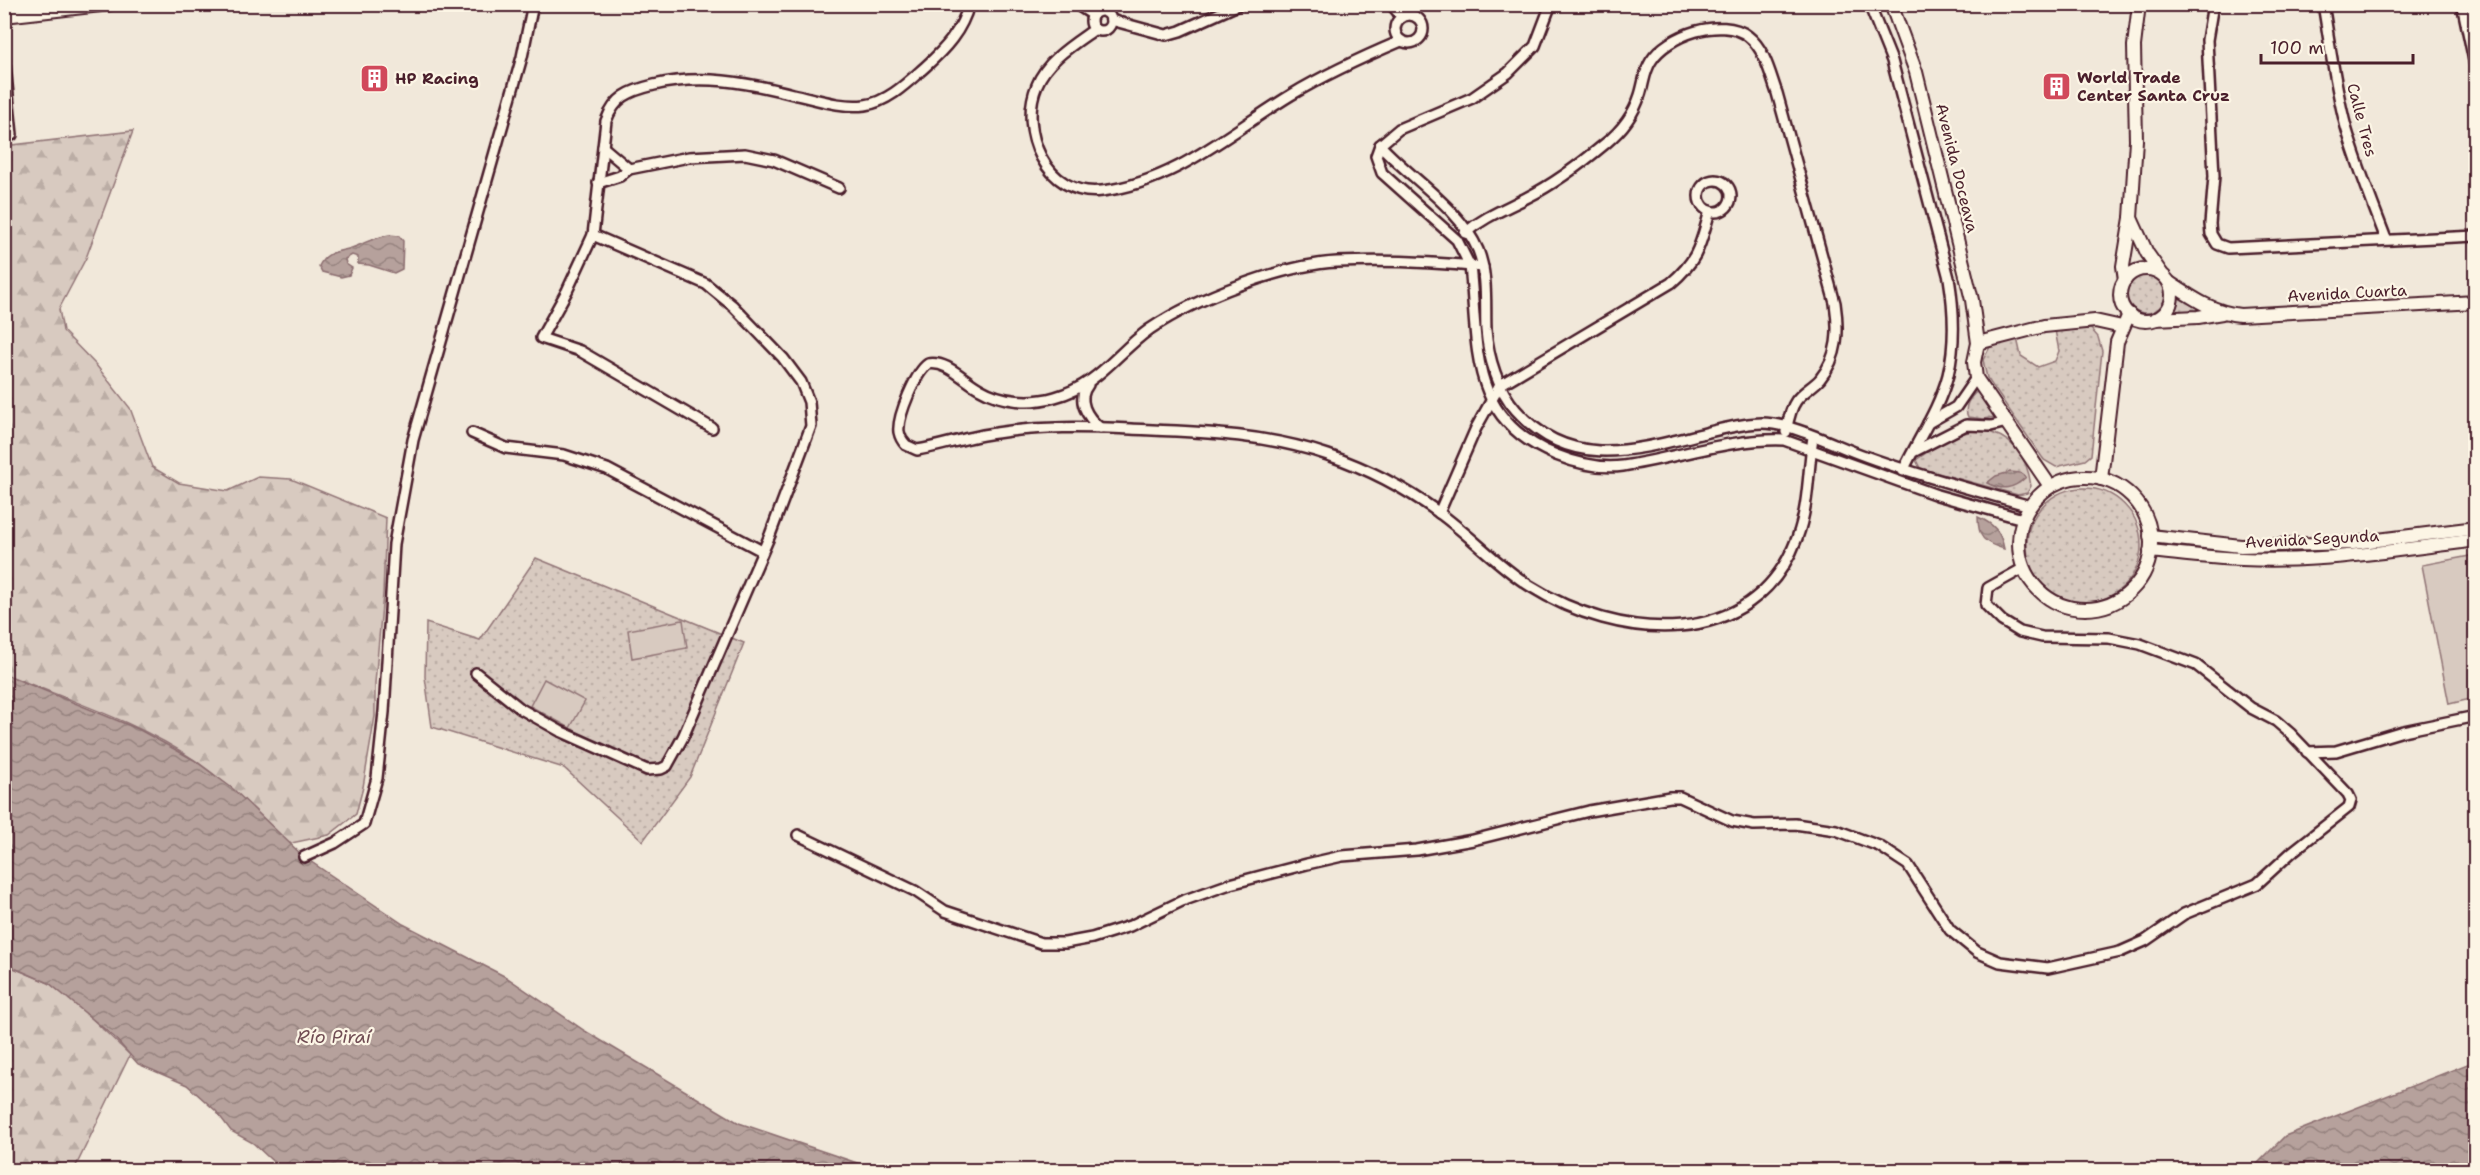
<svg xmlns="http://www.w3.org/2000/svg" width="2480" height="1175" viewBox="0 0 2480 1175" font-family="'Shantell Sans',sans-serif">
<defs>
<pattern id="grass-dots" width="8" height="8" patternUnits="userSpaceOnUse" patternTransform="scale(1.5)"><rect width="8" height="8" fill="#d8cac0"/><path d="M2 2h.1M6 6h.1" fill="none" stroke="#bbada5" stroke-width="1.8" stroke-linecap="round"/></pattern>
<pattern id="forest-firs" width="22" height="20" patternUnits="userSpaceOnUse" patternTransform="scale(1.5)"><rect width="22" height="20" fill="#d8cac0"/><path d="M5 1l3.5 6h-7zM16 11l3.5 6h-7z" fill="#bbada5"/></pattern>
<pattern id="water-waves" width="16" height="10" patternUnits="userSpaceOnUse" patternTransform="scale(1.5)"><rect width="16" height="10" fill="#b6a19c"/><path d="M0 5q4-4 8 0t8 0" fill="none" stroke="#96837f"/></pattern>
</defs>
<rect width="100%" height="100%" fill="#f1e8da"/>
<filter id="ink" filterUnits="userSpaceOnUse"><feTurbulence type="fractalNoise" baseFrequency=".0167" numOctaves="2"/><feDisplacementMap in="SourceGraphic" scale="12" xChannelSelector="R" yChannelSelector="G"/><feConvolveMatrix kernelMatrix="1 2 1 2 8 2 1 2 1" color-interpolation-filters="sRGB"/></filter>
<g filter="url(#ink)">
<g fill="url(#grass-dots)" stroke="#917476" stroke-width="1.5">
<circle cx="2146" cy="294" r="19"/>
<path d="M2177 297 2197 308 2196 312 2172 313Z"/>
<path d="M2091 329 2098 337 2102 351 2091 455 2085 460 2056 467 2044 460 1987 378 1983 360 1990 347 2017 338 2021 356 2038 367 2055 361 2059 351 2055 330Z"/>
<path d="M1977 391 1995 417 1983 419 1968 417C1963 406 1970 398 1977 391Z"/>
<path d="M1980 430C2011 435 2027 454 2031 486L2027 493 2018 495 1920 468 1916 460C1935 446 1955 432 1980 430Z"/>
<circle cx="2084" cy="545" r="57"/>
<path d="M536 558 744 643 690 777 643 841 564 768 432 727 425 677 426 623 480 640Z"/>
</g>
<g fill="url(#forest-firs)" stroke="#917476" stroke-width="1.5">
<path d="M133 131 86 258 59 309 63 331 96 365 130 408 152 467 179 483 228 491 258 477 291 479 386 518 383 594 375 683V716L363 787 356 814 329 835 287 844C259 813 230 785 196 761 139 722 68 700 5 674L4 146Z"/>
<path d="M4 964 49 983 83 1010 130 1055 74 1170H5Z"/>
</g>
<g fill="#d8cac0" stroke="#917476" stroke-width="1.5">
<path d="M2475 555V698L2449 704 2422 565Z"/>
<path d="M683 620 687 648 632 658 628 630Z"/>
<path d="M544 679 585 701 570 728 530 706Z"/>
</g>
<g fill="url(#water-waves)" stroke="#8b6d6f" stroke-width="1.5">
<path d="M389 235 399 236 403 241 402 269 394 273 369 265 358 264V257L352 255 345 259 346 264 352 268 349 275 341 277 322 272 319 266C328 248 342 253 357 246 368 241 377 237 389 235Z"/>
<path d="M2010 472 2020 473 2026 477C2014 489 2002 491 1987 483L1996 476Z"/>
<path d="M1978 517C1994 524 2001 532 2004 549 1984 543 1978 538 1978 517Z"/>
<path d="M4 674 138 729 194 760 232 788 304 857 403 924 506 977 585 1031 739 1123 878 1170H282L253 1143 231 1131 216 1111 187 1085 138 1064 114 1037 49 983 5 964Z"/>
<path d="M2475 1061V1170H2251L2285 1136Z"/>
</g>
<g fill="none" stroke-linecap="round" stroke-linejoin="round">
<defs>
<g id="street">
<path d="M1076 4 1093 15"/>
<path d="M1391 4 1401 16"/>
<path d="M1551 4 1535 46 1508 73 1472 98 1399 129 1380 145 1376 156 1382 173 1457 240 1470 266C1479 345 1466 418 1556 455 1576 463 1600 469 1623 466 1677 458 1729 438 1784 440L1937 495 2023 519"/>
<path d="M1869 4 1892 61 1949 278C1954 309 1956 343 1948 375 1939 409 1918 439 1903 471"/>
<path d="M2213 4 2207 40 2214 176 2210 224 2211 234 2217 244 2228 248 2476 236"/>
<path d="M2323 4C2330 45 2335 86 2346 127 2357 165 2372 202 2386 239"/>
<path d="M2462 4 2476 70"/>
<circle cx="1101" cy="21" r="10"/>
<circle cx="1409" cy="29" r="14"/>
<path d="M1111 20 1166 35 1180 31 1240 4"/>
<path d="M1095 29C1074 44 1047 60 1037 85 1018 130 1046 198 1102 191 1176 182 1230 132 1291 95 1326 74 1363 57 1401 41"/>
<path d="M4 55 12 135"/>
<path d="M1380 145C1410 178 1460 208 1478 250 1488 275 1485 304 1486 330 1488 357 1498 390 1516 410 1571 473 1640 449 1709 432 1726 428 1745 423 1762 423 1793 423 1836 446 1865 456 1919 476 1975 490 2030 506"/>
<path d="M603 147 629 169"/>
<circle cx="1715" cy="196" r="16"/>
<path d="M598 183 620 176 629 169 689 157 745 154 774 160 839 188"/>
<path d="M1465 233C1484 217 1505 209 1528 197 1556 183 1582 163 1606 143 1622 130 1634 114 1640 95 1644 83 1644 72 1651 61 1667 35 1722 16 1748 36 1765 49 1770 74 1777 93L1835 303C1839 330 1839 356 1820 379 1813 387 1802 392 1796 401 1790 409 1788 422 1786 432"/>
<path d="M1483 267C1435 262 1385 260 1337 262 1282 265 1196 298 1150 329 1115 354 1099 385 1055 397 1031 404 1002 402 980 389 964 381 947 360 928 364 916 372 897 417 899 432 900 437 903 442 906 445L917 450C943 446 969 436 996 433 1041 426 1085 427 1131 429 1198 432 1263 433 1328 455 1366 468 1405 488 1438 512 1470 535 1497 565 1530 586 1617 641 1754 654 1797 538 1809 506 1808 470 1813 437"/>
<path d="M1088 385C1076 400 1087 417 1100 428"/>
<path d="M1928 423 1956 407 1976 378"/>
<path d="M712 428 580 351 541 338 567 291 593 235 606 121C615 97 629 91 654 85 701 74 746 82 793 94 816 99 841 108 865 105 888 102 908 82 925 67 945 49 962 31 969 4"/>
<path d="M472 433 506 448 564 455 607 469 762 551"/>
<path d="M1915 451 1966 425 1991 426 2007 422"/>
<path d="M1439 513 1476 428 1500 385 1671 283C1699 259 1700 245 1710 211"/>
<path d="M476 673 521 709 560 731 647 770 661 769 667 766 683 737 770 535 811 426 809 402 801 382 783 358 733 306 706 284 593 235"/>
<path d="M2307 752 2336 751 2403 731 2476 716"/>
<path d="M798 835 915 891 945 911 1041 943H1065L1092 938 1130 926 1182 901 1230 884 1307 864 1342 856 1417 850 1473 840 1589 811 1670 797H1680L1732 821 1754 825 1795 824 1836 830 1879 846 1908 865 1950 930 1977 952 2000 962 2048 968 2120 952 2145 941 2184 914 2257 884 2292 852 2349 807 2351 800 2348 794 2291 734 2276 721 2251 708 2196 665 2140 644 2109 638 2042 637 2020 632 2002 621 1986 605 1988 588 2024 568"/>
<path d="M304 857 335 843 364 824 377 778 384 712 394 544 413 440 522 57 533 4"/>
</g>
<g id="secondary">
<path d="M1891 4 1916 72 1972 300 1978 343 1974 362 1976 378 2050 486"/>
<path d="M4 16 110 4"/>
<path d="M2131 218 2147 253 2161 273"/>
<circle cx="2146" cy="295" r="26"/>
<path d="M2125 280 2123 266 2131 218 2136 140 2134 46 2139 4"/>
<path d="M2170 283C2193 298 2212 312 2240 315L2476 302"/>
<path d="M2155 319 2198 317 2222 313"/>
<path d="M1978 343 2044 326 2095 321 2122 327"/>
<circle cx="2085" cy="543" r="66"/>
<path d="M2101 479 2117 342 2129 314"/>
<path d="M2150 536 2241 546 2353 543 2476 528"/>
<path d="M2150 551C2181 554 2211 558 2242 559 2320 563 2398 550 2476 540"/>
</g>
</defs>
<use href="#street" stroke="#4a1f2b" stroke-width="14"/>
<use href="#secondary" stroke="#4a1f2b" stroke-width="16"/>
<use href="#street" stroke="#fcf5e5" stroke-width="9"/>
<use href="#secondary" stroke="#fcf5e5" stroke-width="12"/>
</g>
</g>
<defs>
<symbol id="building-square" viewBox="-11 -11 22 22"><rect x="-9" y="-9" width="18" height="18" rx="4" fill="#d1495b" stroke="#fcf5e5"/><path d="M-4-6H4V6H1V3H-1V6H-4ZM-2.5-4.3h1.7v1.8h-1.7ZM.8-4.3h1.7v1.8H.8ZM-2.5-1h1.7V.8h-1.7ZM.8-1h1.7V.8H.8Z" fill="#fff"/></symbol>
</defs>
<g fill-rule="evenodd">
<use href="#building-square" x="358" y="62" width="33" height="33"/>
<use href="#building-square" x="2040" y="70" width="33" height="33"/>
</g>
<g text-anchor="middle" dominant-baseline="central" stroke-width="4.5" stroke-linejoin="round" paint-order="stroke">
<g font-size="16" font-weight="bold" fill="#4a1f2b" stroke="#fcf5e5" text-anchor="start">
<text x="2077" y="77">World Trade<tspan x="2077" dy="18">Center Santa Cruz</tspan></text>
<text x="395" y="78">HP Racing</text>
</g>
<g font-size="16" fill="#4a1f2b" stroke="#fcf5e5">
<text transform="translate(2362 120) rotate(75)">Calle Tres</text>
<text transform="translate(1957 168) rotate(76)">Avenida Doceava</text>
<text transform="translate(2347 293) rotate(-3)">Avenida Cuarta</text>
<text transform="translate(2312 539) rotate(-3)">Avenida Segunda</text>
</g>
<g font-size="18" font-style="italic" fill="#704c53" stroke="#fcf5e5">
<text x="334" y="1037">Río Piraí</text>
</g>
</g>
<rect width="2480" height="1175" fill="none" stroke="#fcf5e5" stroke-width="24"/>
<rect x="12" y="12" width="2456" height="1151" fill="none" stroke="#4a1f2b" stroke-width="2" filter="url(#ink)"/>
<path d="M2261 54v9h152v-9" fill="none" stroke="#4a1f2b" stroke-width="3"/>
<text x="2270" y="54" font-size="18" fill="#4a1f2b" stroke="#fcf5e5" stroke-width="4.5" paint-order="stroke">100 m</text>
</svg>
